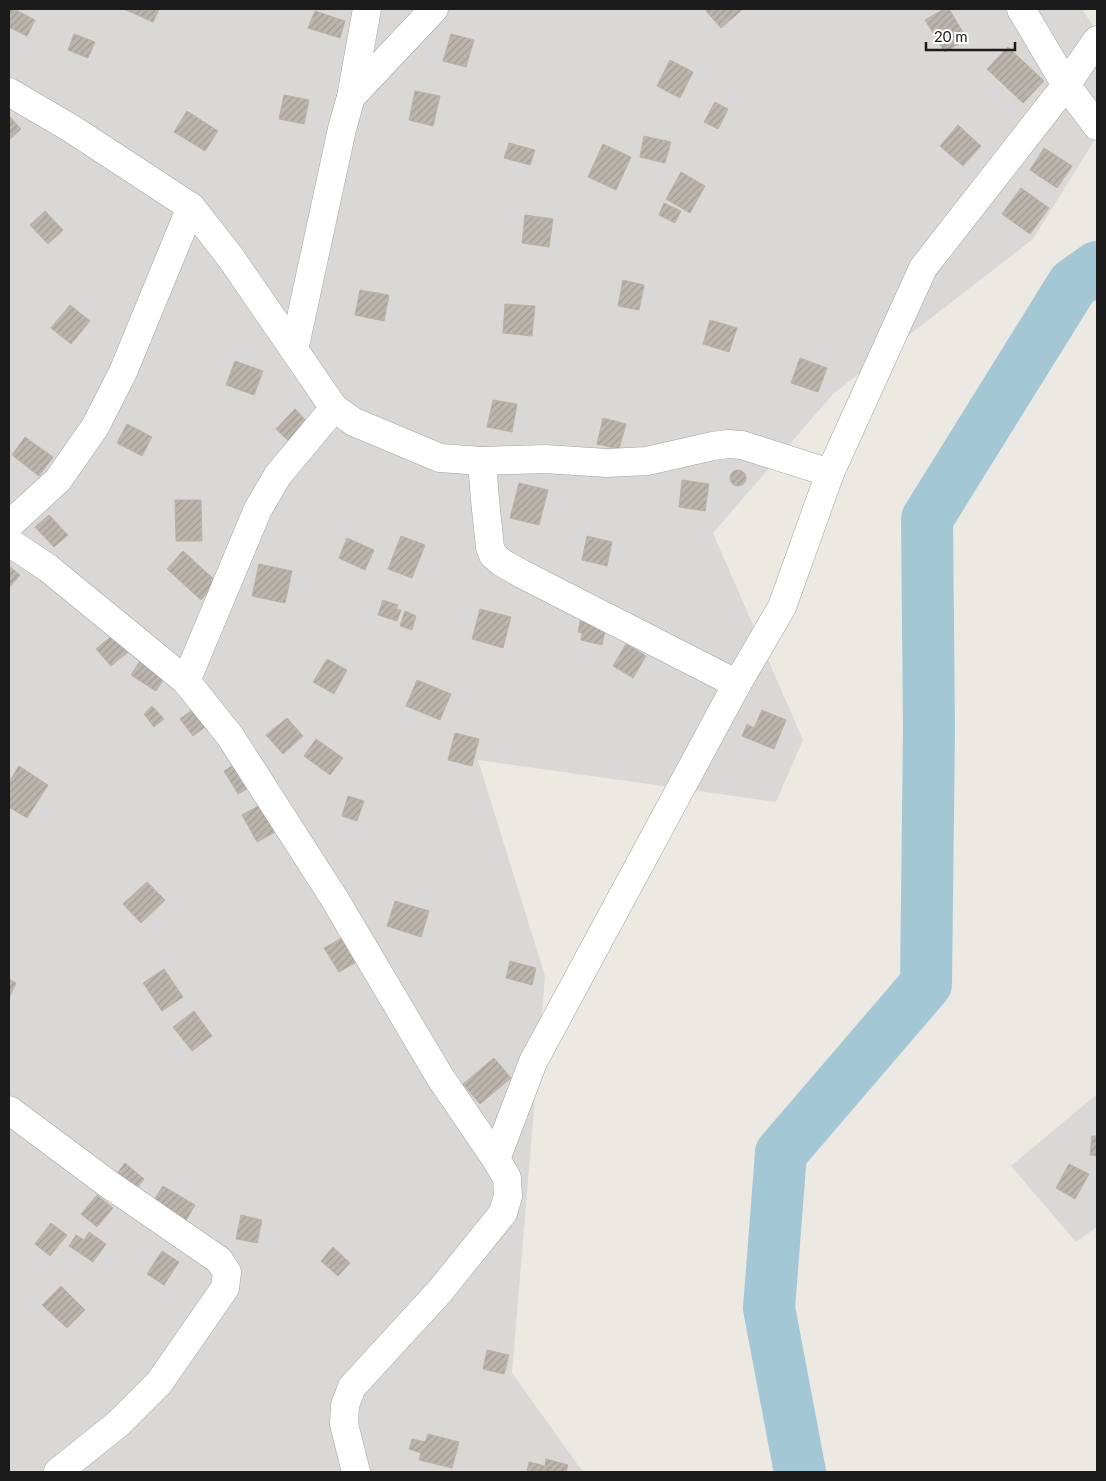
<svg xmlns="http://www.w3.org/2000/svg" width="1106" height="1481" viewBox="0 0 1106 1481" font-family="Lato,sans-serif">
<defs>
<pattern id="building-hatch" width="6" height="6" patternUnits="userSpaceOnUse" patternTransform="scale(1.25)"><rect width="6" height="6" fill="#bbb5ae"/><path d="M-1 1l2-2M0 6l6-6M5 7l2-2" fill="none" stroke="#a09b95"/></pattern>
</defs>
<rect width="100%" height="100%" fill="#ebe9e1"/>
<g fill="#d9d8d7">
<path d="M9 9H1082L1097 32V136L1033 239 833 394 713 533 803 740 776 802 478 760 545 976 512 1373 583 1472H9Z"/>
<path d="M1097 1094V1227L1076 1242 1011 1166Z"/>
</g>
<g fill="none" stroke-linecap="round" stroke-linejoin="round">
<path stroke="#a4c7d6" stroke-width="52" d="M800 1472 769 1308 781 1153 926 984 929 729 927 519 1073 284 1097 267"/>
</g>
<g fill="url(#building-hatch)" stroke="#bcb0a4">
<path d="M9 9H14L35 20 27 36 9 27Z"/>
<path d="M124 9H159L153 22Z"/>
<path d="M708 9H743L721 28 706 11Z"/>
<path d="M944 9H949L967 39 945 52 925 20Z"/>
<path d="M315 11 345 21 340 38 308 28Z"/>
<path d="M74 34 95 42 88 58 68 50Z"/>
<path d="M451 34 474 40 466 67 443 61Z"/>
<path d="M1008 47 1044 81 1023 103 987 69Z"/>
<path d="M670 60 693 72 680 98 657 86Z"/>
<path d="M415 91 440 96 433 126 409 120Z"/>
<path d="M284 95 309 100 304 124 279 119Z"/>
<path d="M715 102 728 109 718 129 704 122Z"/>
<path d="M187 111 218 131 205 151 174 132Z"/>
<path d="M9 116 21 129 9 140Z"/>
<path d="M958 125 981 146 963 166 940 146Z"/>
<path d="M644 136 671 142 665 163 640 157Z"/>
<path d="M509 143 535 150 530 165 504 158Z"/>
<path d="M603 144 631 157 616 190 588 177Z"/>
<path d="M1044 148 1072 166 1057 188 1030 170Z"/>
<path d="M681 172 705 186 690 213 666 199Z"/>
<path d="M1021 188 1049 208 1030 234 1002 214Z"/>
<path d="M664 203 681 211 675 223 659 215Z"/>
<path d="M45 211 63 230 48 244 30 225Z"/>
<path d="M525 215 553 219 549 247 522 243Z"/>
<path d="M623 280 644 285 639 310 618 306Z"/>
<path d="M360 290 389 295 384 321 355 315Z"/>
<path d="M505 304 535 306 532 336 503 333Z"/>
<path d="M70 305 90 321 71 344 51 328Z"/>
<path d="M710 320 737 328 729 352 703 344Z"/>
<path d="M800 358 827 368 818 392 791 383Z"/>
<path d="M235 361 263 371 254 395 226 385Z"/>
<path d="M493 400 517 404 512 432 487 427Z"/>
<path d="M295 409 310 425 292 444 276 429Z"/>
<path d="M603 418 626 424 619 449 597 444Z"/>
<path d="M127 424 152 437 142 456 117 443Z"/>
<path d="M25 437 53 457 39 476 12 455Z"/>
<circle cx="738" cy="478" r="8"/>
<path d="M682 480 709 484 705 511 679 507Z"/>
<path d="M519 483 548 490 539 525 510 518Z"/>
<path d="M175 500H201L202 541H176Z"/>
<path d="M49 515 68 535 54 547 35 527Z"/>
<path d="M401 536 425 545 412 578 388 569Z"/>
<path d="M587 536 612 542 607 566 582 560Z"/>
<path d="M347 538 374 550 365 570 339 558Z"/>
<path d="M183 551 217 582 201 600 167 569Z"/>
<path d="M259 564 292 571 285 603 252 596Z"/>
<path d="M9 566 20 575 9 588Z"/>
<path d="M383 600 398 605 396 609 401 610 397 621 378 615Z"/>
<path d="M480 609 511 617 503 648 472 639Z"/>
<path d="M405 611 416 616 412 630 400 626Z"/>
<path d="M581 616 607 622 602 645 581 640 582 633 578 632Z"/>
<path d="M113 635 128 652 111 666 96 649Z"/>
<path d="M626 644 646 656 633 678 613 666Z"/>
<path d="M142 658 167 674 156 691 131 675Z"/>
<path d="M327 659 347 670 334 694 313 682Z"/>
<path d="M417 680 451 694 440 720 406 706Z"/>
<path d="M152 706 164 719 154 727 144 714Z"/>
<path d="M196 707 209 724 193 736 180 719Z"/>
<path d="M762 710 786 720 774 749 742 736 747 724 754 728Z"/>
<path d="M287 718 303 736 283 754 266 735Z"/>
<path d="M455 733 479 739 472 766 448 760Z"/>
<path d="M316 739 343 758 330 775 304 756Z"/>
<path d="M240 761 255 784 238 794 224 771Z"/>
<path d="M19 766 48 785 27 818 9 807V782Z"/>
<path d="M348 796 364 801 357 821 342 816Z"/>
<path d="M262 804 277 831 257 842 242 815Z"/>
<path d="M147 882 165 900 141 923 123 904Z"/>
<path d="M395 901 429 911 421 937 387 926Z"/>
<path d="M351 933 365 957 339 972 324 948Z"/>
<path d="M510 961 536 968 532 985 506 978Z"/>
<path d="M164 969 183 997 162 1011 143 983Z"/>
<path d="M9 979 16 983 9 998Z"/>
<path d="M194 1011 212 1036 192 1051 173 1027Z"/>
<path d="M494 1058 511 1078 480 1104 463 1084Z"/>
<path d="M1092 1136H1097V1156L1090 1155Z"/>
<path d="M125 1163 144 1179 131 1196 112 1180Z"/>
<path d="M1069 1164 1089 1174 1075 1199 1056 1188Z"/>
<path d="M163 1186 195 1205 182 1227 149 1207Z"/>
<path d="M97 1195 113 1208 97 1227 81 1214Z"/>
<path d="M241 1215 262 1220 257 1243 236 1239Z"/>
<path d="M51 1223 67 1235 50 1256 35 1244Z"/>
<path d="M89 1232 106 1244 93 1262 69 1246 76 1235 84 1240Z"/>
<path d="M333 1247 350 1263 338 1276 321 1261Z"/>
<path d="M162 1251 179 1262 164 1285 147 1274Z"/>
<path d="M61 1286 85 1310 67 1328 42 1305Z"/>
<path d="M487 1350 509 1355 504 1374 483 1369Z"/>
<path d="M428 1434 459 1442 452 1468 419 1460 421 1453 409 1449 412 1439 425 1442Z"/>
<path d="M546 1459 568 1465 566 1472H527L529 1462 545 1466Z"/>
</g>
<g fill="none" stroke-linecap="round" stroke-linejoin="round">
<defs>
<g id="minor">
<path d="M1021 9 1066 85 1097 126"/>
<path d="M9 92 72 129 191 207 231 258 334 408 354 422 440 458 482 461 545 459 607 463 647 461 713 446 728 444 742 445 830 473"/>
<path d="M351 97 367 9"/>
<path d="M294 350 342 129 351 97 434 9"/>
<path d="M482 461 485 500 490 547 493 555 501 562 522 574 737 684"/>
<path d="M9 525 58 480 95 427 123 372 191 207"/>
<path d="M9 542 48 568 186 681 230 736 334 898 440 1077 496 1159 507 1178 508 1196 503 1213 440 1291 352 1387 345 1405 344 1424 356 1472"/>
<path d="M186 681 258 509 278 475 334 408"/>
<path d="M9 1110 107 1183 219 1260 227 1272 225 1288 159 1383 119 1423 58 1472"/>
<path d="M496 1159 533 1062 737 684 782 607 830 473 923 268 1066 85 1097 40"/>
</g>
</defs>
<use href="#minor" stroke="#a2a2a2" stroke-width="29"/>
<use href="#minor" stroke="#fff" stroke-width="28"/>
</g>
<rect width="1106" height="1481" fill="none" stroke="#1b1b1b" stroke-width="20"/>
<path d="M926 42v8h89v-8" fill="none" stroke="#1b1b1b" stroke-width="2.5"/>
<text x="934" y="42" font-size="15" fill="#1b1b1b" stroke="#ffffff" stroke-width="4" paint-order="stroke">20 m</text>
</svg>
